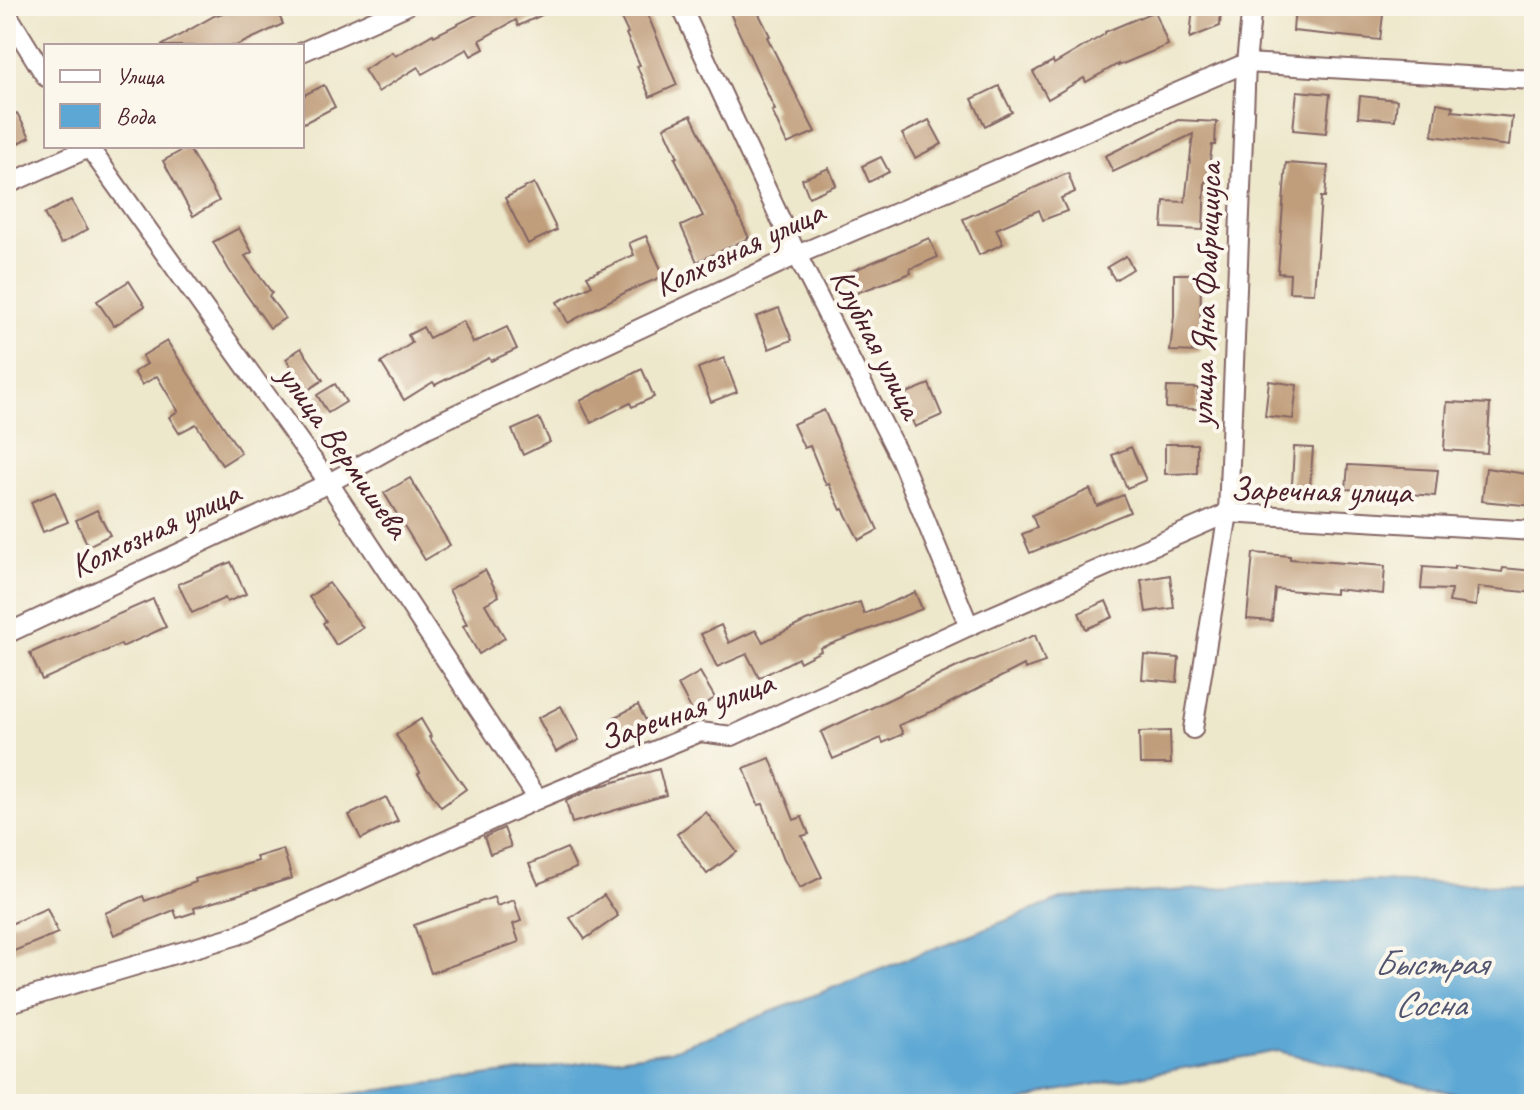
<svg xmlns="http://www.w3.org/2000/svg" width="1540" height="1110" viewBox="0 0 1540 1110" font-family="Caveat,sans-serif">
<rect width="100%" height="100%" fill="#fbf7ec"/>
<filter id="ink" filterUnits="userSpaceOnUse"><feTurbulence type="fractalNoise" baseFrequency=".0125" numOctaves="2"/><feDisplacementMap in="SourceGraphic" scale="16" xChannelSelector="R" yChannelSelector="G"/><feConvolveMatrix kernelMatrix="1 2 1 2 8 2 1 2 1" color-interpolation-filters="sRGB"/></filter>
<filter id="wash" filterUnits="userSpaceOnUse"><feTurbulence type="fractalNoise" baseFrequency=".006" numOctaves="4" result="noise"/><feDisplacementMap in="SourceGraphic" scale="32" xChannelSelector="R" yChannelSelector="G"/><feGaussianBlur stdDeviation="1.8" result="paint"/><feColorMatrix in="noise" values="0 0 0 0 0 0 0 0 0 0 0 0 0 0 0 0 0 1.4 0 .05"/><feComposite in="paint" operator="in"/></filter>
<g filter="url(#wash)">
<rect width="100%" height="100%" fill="#ede7cb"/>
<path fill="#5ca7d4" stroke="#536380" stroke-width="2" d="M1340 880 1534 886V1104H1501L1477 1099 1278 1051 1051 1092 1014 1104H277L670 1051 1064 898Z"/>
<g id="blocks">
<g fill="#c09e7b">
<path d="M242 6H275L283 24 236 46H161L214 16Z"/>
<path d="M494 6H561L518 26 516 20 480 40 484 49 471 56 467 49 422 74 418 67 378 92 364 70 392 52 395 56 433 34 434 36Z"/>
<path d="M615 6H644L677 85 650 97 637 66 640 65 626 34 628 33Z"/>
<path d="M744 6H755L770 36 767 37 815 132 787 144 772 111 775 110 730 13Z"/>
<path d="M1193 6H1221L1220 26 1190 38Z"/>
<path d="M1295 6H1312L1311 9 1355 13 1356 6H1384L1380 40 1293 31Z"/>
<path d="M1155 11 1168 45 1118 66V64L1086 82 1084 78 1048 99 1033 72 1053 61 1054 64 1105 34V32Z"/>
<path d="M324 85 335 107 302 124V96Z"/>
<path d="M999 86 1012 112 985 126 972 99Z"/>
<path d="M1297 91 1330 94 1326 133 1293 130Z"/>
<path d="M1360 96 1397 100 1395 120 1358 117Z"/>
<path d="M1437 103 1453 106 1452 111 1512 117 1509 146 1432 136Z"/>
<path d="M17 113 30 137 6 150V119Z"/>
<path d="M691 115 749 238 697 262 681 226 703 216 675 158 678 157 664 127Z"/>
<path d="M929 120 942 144 915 158 902 134Z"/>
<path d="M1178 120 1219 122 1216 123 1215 145H1212L1207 182H1205L1203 230 1162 228 1164 201 1185 202 1193 134 1113 172 1105 156Z"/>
<path d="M188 147 219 201 193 216 163 161Z"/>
<path d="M881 157 889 172 869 182 862 166Z"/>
<path d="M1286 163 1328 166 1325 197H1321L1314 293 1289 292 1290 274 1278 273Z"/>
<path d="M829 168 836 185 809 197 802 179Z"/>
<path d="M1068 173 1075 192 1061 198 1067 211 1043 220 1039 210 996 229 1003 244 979 255 963 219Z"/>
<path d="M534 183 557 230 528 244 505 198Z"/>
<path d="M71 200 88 229 61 244 44 214Z"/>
<path d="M239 228 252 252 245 256 272 293 269 296 285 318 270 328 229 270 213 242Z"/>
<path d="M646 236 664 276 628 291 568 323 557 302 592 285 587 276 634 255 629 243Z"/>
<path d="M929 238 938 257 910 269 911 273 854 294 845 274Z"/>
<path d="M1126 256 1133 269 1115 280 1107 267Z"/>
<path d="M1174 274H1201L1200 352 1170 351 1174 316Z"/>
<path d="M129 281 145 306 114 326 97 301Z"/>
<path d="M779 308 792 340 769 349 756 317Z"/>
<path d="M463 321 473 343 507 327 517 349 491 361 489 358 435 385 433 382 404 400 381 363 412 343 408 335 423 327 429 338Z"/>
<path d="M167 341 241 453 222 465 196 424 179 433 169 417 178 411 157 376 142 385 134 372 147 364 142 356Z"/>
<path d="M301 348 323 380 308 390 286 359Z"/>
<path d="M724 358 737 392 711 402 698 368Z"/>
<path d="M642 369 654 397 632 407 630 403 591 423 580 401Z"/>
<path d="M1269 381 1297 385 1293 419 1265 416Z"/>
<path d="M335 384 346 402 328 413 317 395Z"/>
<path d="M929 384 942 415 915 427 902 395Z"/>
<path d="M1167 387 1198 388V409L1166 408Z"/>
<path d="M1447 402 1490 404 1487 453 1444 450Z"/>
<path d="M824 410 878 530 859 540 843 509 841 510 829 484 826 485 810 446 804 448 793 424Z"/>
<path d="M539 418 550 442 523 455 512 430Z"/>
<path d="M1165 444H1197V473L1165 474Z"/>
<path d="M1131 447 1146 480 1127 488 1112 455Z"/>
<path d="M1294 447 1313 448 1310 487 1292 485Z"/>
<path d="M1348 465 1438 470 1435 496 1346 489Z"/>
<path d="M1486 468 1534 475V506L1482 501Z"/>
<path d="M410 478 450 545 425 560 384 493Z"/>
<path d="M1090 489 1097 506 1123 495 1130 512 1030 553 1022 534 1037 528 1032 515Z"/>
<path d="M55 492 68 522 43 532 31 502Z"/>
<path d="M97 510 110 535 88 546 76 520Z"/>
<path d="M1253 553 1290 556V559L1385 566 1383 594 1335 589V594L1275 589 1272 621 1247 619Z"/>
<path d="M231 562 246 594 227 602 225 598 192 613 178 584Z"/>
<path d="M1454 566 1502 572 1503 568 1534 571V593L1478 587 1476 606 1449 602 1451 590 1421 589 1423 567 1454 569Z"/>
<path d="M485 570 499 596 485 604 505 638 479 654 463 626 467 624 449 590Z"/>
<path d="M1170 575 1174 608 1146 612 1141 580Z"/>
<path d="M329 583 363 628 336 645 323 623 326 621 309 597Z"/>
<path d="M915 592 922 609 820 648 821 651 800 662 798 658 759 678 747 654 717 667 701 634 721 625 729 643 756 630 763 642 806 621 860 602 864 614Z"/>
<path d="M153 599 166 627 122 647 121 644 42 680 30 653Z"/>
<path d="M1106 601 1113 617 1086 629 1079 613Z"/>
<path d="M1035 635 1045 662 1025 669 1024 665 938 709 899 725 903 734 883 743 881 738 833 759 821 732 957 667Z"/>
<path d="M1144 655 1179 658 1177 682 1142 679Z"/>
<path d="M700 672 715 698 692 711 678 685Z"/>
<path d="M638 705 650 729 625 741 613 718Z"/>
<path d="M561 706 579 740 556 752 538 718Z"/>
<path d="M421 719 431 736 429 737 466 789 441 807 418 774 420 772 396 735Z"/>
<path d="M1170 731 1171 764H1140L1139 732Z"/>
<path d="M770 758 794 820 802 817 809 834 802 836 822 877 800 888 784 859 763 804 758 805 744 768Z"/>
<path d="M659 769 666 795 572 823 566 801 597 787Z"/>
<path d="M386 797 398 821 361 839 349 815Z"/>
<path d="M706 812 737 852 707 874 677 834Z"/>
<path d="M504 828 511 847 490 854 484 837Z"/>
<path d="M567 848 576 868 538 884 529 864Z"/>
<path d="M283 849 292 878 194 908 195 912 177 918 174 910 114 935 105 913 143 896 145 901 196 882 195 879 258 861 256 857Z"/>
<path d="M604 895 618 916 585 939 570 918Z"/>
<path d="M494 897 497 906 514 900 521 921 513 924 519 942 431 973 414 925Z"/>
<path d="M47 908 58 933 14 951 6 933V926Z"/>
</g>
</g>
</g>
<g filter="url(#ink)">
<use href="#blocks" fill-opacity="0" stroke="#836563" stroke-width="2"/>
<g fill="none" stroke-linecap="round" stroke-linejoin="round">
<defs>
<g id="minor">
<path d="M681 6 797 255 901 460 969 626"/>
<path d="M6 12 46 77"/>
<path d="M302 52 406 6"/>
<path d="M88 146 329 483 538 799"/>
<path d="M6 185 93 146"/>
<path d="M6 634 329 483 429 427 797 255 1246 63 1534 80"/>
<path d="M1193 729 1228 513 1246 63 1252 6"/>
<path d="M6 1004 238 935 538 799 700 732 732 736 969 626 1228 513 1534 531"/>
</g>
</defs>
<use href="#minor" stroke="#836563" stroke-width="22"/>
<use href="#minor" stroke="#fff" stroke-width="18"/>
</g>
</g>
<g text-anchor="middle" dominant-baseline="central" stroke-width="8" stroke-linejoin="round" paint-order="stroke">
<g font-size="34" fill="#4a1f2b" stroke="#fbf7ec">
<text transform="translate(739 248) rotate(-25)">Колхозная улица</text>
<text transform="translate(1205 295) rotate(-88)">улица Яна Фабрициуса</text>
<text transform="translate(877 343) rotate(63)">Клубная улица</text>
<text transform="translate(344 451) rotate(55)">улица Вермишева</text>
<text transform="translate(1321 490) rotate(1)">Заречная улица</text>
<text transform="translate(155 529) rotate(-25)">Колхозная улица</text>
<text transform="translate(686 710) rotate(-19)">Заречная улица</text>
</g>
<g font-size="36" font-style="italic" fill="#51556f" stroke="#fbf7ec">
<text x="1430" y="963">Быстрая<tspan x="1430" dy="41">Сосна</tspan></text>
</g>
</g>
<rect width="1540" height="1110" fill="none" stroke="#fbf7ec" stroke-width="32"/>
<rect x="44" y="44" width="260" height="104" fill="#fbf7ec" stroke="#b4a19f" stroke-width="2"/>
<rect x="60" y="70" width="40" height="12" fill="#ffffff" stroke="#b4a19f" stroke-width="2"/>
<text x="116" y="84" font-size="24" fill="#4a1f2b">Улица</text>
<rect x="60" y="104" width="40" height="24" fill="#5ca7d4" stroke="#b4a19f" stroke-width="2"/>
<text x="116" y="124" font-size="24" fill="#4a1f2b">Вода</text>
</svg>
